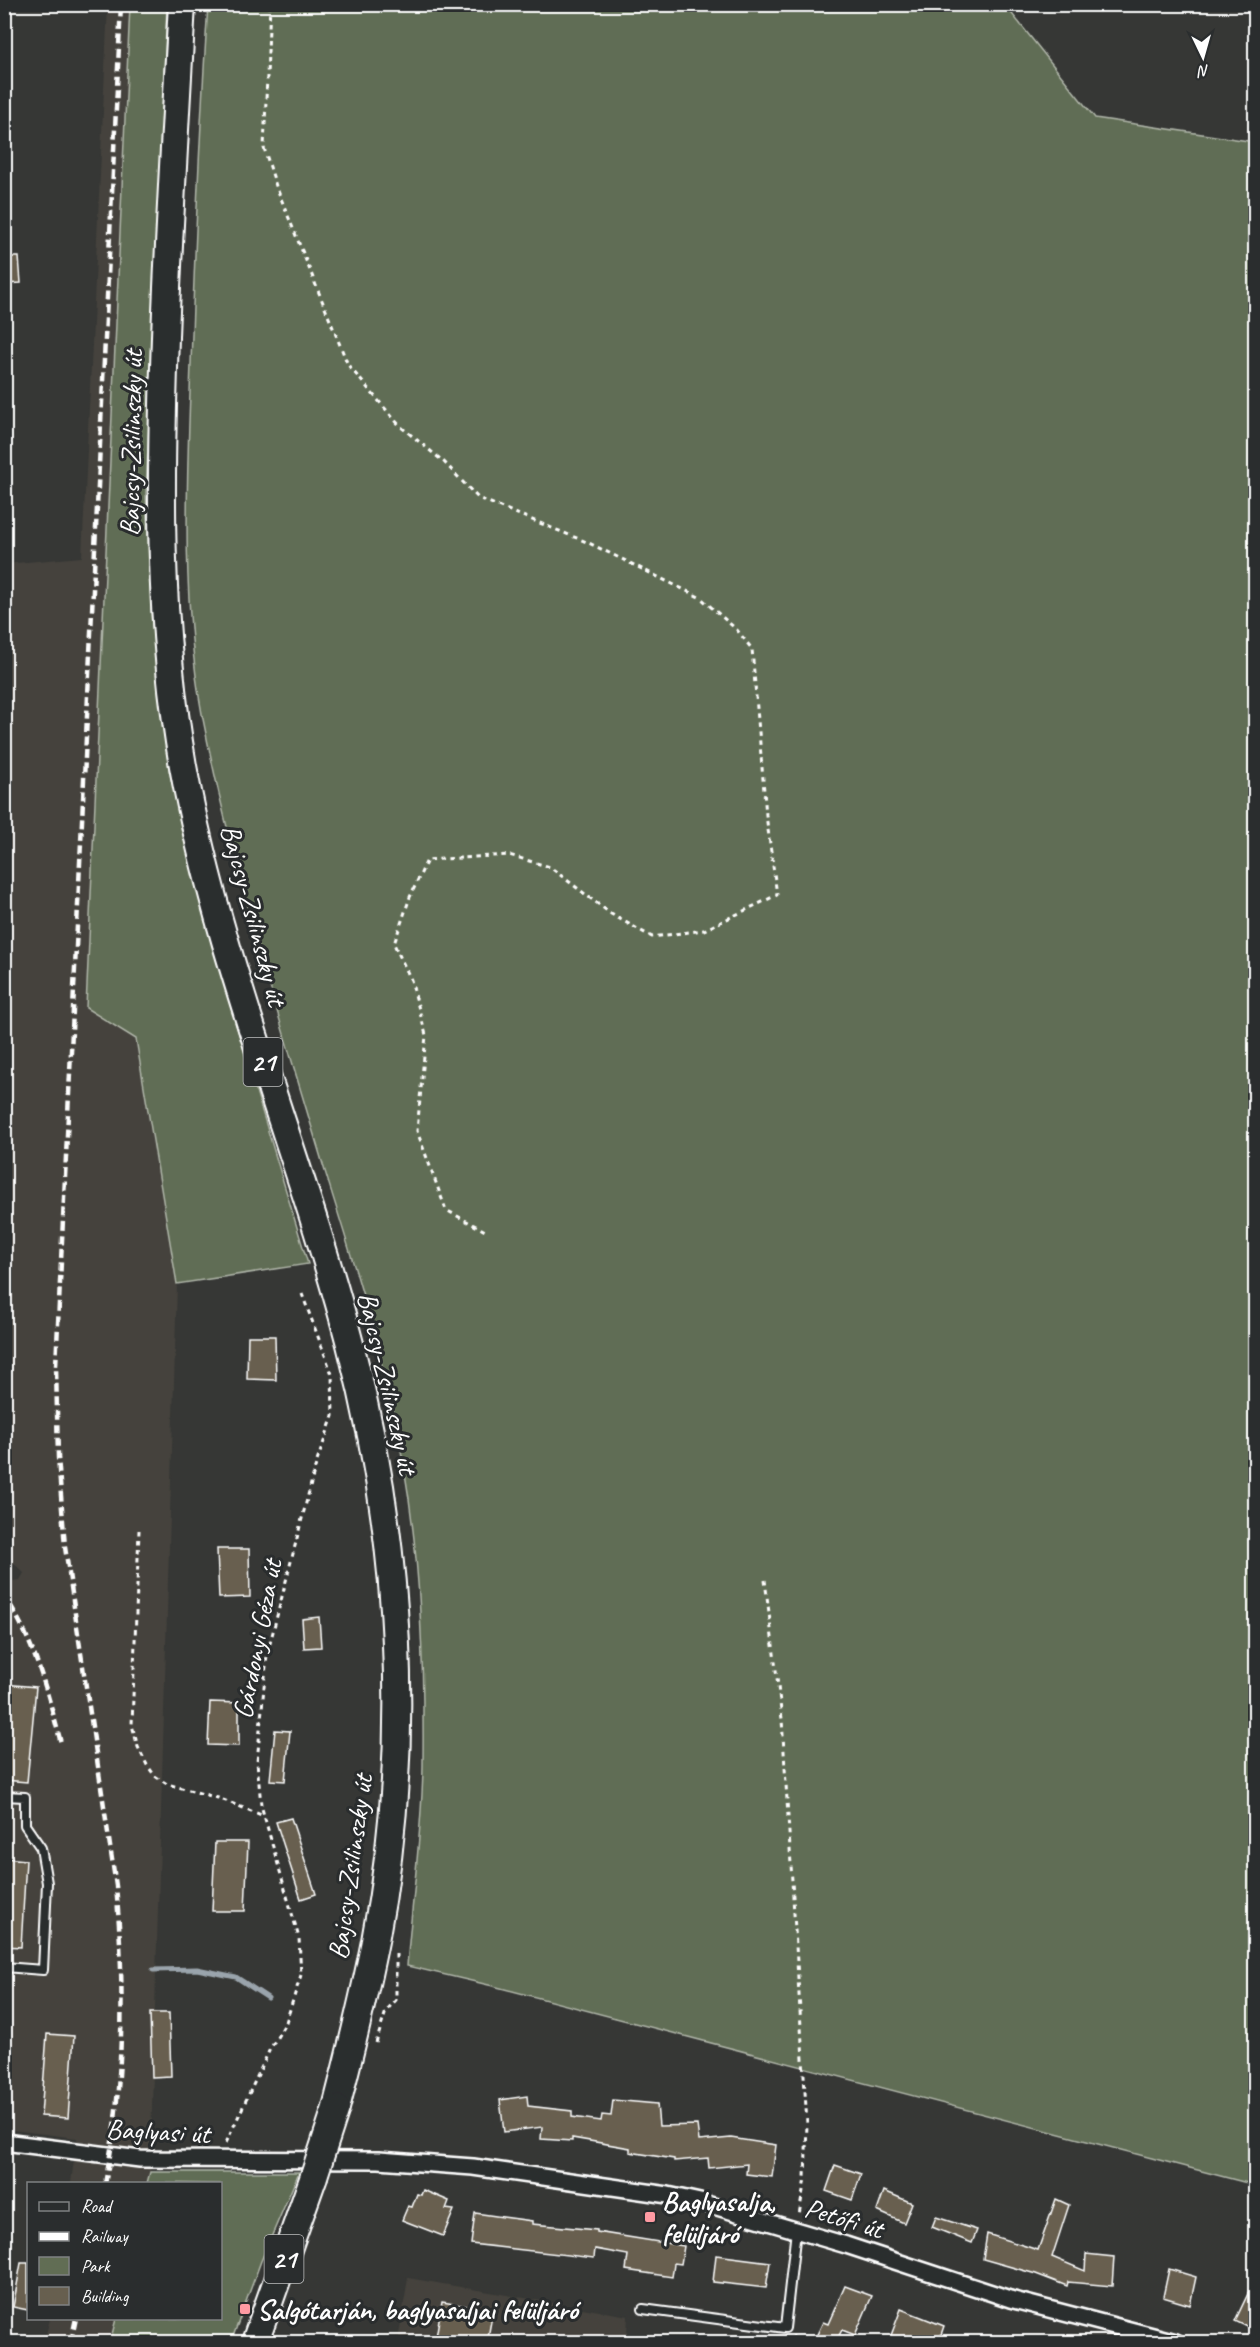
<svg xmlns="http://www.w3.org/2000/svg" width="1260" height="2347" viewBox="0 0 1260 2347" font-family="Caveat,sans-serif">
<rect width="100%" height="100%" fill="#363735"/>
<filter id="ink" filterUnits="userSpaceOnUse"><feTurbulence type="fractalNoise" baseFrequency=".0167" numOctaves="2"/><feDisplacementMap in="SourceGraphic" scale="12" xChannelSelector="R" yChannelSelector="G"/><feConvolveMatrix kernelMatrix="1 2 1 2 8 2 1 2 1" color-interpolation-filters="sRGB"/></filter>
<g filter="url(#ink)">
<g fill="#45433d">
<path d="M108 5H130L86 1008 136 1039 177 1284 150 2172 147 2183H71L77 2138 5 2129 4 1582 20 1580 24 1573 4 1554 5 564 82 557Z"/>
<path d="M408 2278 628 2316 627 2335 680 2342H398Z"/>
<path d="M50 2319H116L110 2342H44Z"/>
</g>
<g fill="#616d54" stroke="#b0b6aa" stroke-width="1.5">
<path d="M130 5H167L146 493 152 625 169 770 205 921 308 1264 177 1284 136 1039 86 1008Z"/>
<path d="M208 5H1005L1095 118 1255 142V2185L493 1986 407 1966C412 1900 422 1833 423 1767 424 1668 421 1565 404 1467 386 1365 355 1267 324 1168 279 1018 232 868 202 714 181 599 187 480 191 364 195 244 200 124 208 5Z"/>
<path d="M150 2172H299L261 2261 231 2342H110L116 2319 220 2318V2184L147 2183Z"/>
</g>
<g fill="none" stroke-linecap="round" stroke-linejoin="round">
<path stroke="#9aa4ac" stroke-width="5" d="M153 1970 197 1969 236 1977 268 1998"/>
</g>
<g fill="#675f4f" stroke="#fff" stroke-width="1.5">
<path d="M4 257H19L21 283 4 284Z"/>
<path d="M248 1336H275L276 1380 247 1379Z"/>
<path d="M217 1549H249L250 1597 219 1598Z"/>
<path d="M319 1617 321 1647 304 1648 302 1619Z"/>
<path d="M4 1684 36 1687 27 1782 4 1780Z"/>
<path d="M210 1702 239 1703V1746L208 1745Z"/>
<path d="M275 1730 290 1731 285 1781 270 1780Z"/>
<path d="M291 1818 316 1894 301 1899 276 1822Z"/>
<path d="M215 1842H248L245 1911H212Z"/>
<path d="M4 1858 26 1860 21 1947 4 1946Z"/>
<path d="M150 2013H169L171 2076 152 2077Z"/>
<path d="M47 2034 74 2036 68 2118 41 2116Z"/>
<path d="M527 2096 528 2106 572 2111V2117L601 2121 602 2115 611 2116 613 2100 657 2104 659 2126 697 2125 699 2141 731 2138 776 2145 772 2177 746 2174 747 2164 709 2168 708 2158 674 2161V2159L630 2152V2148L572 2138V2141L541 2139 542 2127 504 2132 500 2100Z"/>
<path d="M835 2165 861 2174 852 2200 826 2191Z"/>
<path d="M423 2190 449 2201 446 2209 454 2210 443 2236 402 2220 408 2206 412 2207 417 2194 421 2195Z"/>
<path d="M884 2191 912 2203 904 2223 877 2211Z"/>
<path d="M1056 2199 1069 2205 1052 2257 1085 2271 1086 2254 1114 2257 1112 2286 1068 2282 1067 2286 1036 2274 983 2259 987 2234 1038 2250Z"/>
<path d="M475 2213 532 2221V2224L597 2230V2232L684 2246 681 2264 674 2263 672 2277 626 2270 628 2255 595 2249 594 2258 471 2244Z"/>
<path d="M936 2217 977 2230 972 2243 932 2227Z"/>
<path d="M716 2255 770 2262 766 2288 713 2282Z"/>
<path d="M21 2263H28V2310L13 2307Z"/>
<path d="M1169 2269 1196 2277 1190 2305 1163 2297Z"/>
<path d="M1256 2277V2331L1235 2321Z"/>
<path d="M845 2286 872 2296 855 2335 842 2330 835 2343H813L823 2322 828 2324Z"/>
<path d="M442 2302 493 2310 487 2343H435Z"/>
<path d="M901 2309 944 2326 938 2343H901L890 2338Z"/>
</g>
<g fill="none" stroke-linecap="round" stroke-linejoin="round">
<defs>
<g id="lane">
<path d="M4 1796 25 1797V1825L41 1848 47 1883 43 1970 4 1967"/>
<path d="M643 2309 785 2328 796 2230"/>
</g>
<path id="street" d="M4 2142 140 2159 379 2160 473 2167 668 2195 700 2202 846 2245 1010 2299 1176 2342"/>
<g id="primary">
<path d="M182 4C176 115 169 226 165 337 160 481 158 624 183 766 219 964 299 1150 350 1344 401 1538 413 1744 375 1941 364 1997 350 2053 336 2108"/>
<path d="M255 2342 314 2176"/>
</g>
</defs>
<use href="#lane" stroke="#fff" stroke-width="12"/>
<use href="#street" stroke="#fff" stroke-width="20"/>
<use href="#primary" stroke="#fff" stroke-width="30"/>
<g stroke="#fff" stroke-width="3" stroke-dasharray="4.5 4.5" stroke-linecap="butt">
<path d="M270 4 264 148 276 186 348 365 400 426 444 462 478 498 589 543 701 598 737 630 752 649 766 815 777 895 704 930 652 937 611 914 550 867 509 855 427 860 410 897 394 944 411 980 426 1035 417 1131 446 1210 487 1232"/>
<path d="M139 1530 132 1725 138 1747 147 1765 155 1776 167 1784 218 1798 264 1816"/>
<path d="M765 1580 782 1719 807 2124 805 2178 799 2215"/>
<path d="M376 2043 386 2011 396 2000V1953"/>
<path d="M226 2143 269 2051 286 2022 301 1975 299 1938 261 1805 257 1762 267 1655 316 1464 333 1416 332 1374 302 1294"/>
<path d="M792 2336 799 2342"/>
</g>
<use href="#lane" stroke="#2a2d2e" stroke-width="8"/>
<use href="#street" stroke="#2a2d2e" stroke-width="15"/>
<use href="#primary" stroke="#2a2d2e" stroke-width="26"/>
<g stroke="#fff" stroke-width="4.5" stroke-dasharray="9 4.5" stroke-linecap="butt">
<path d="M4 1595C34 1640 47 1691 61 1743"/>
<path d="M105 2184C124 2085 125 1986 116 1886L65 1547 58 1457 56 1366 121 4"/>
<path d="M71 2342 76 2318"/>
</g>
<defs>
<path id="primary-bridge" d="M314 2176 336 2108"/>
</defs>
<use href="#primary-bridge" stroke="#fff" stroke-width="30" stroke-linecap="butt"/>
<use href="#primary-bridge" stroke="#2a2d2e" stroke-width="26"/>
</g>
</g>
<g fill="#ff9aa2" stroke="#2a2d2e" stroke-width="2">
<rect x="644" y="2211" width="12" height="12" rx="3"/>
<rect x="239" y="2303" width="12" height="12" rx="3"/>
</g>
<g text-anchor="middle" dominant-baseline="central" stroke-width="6" stroke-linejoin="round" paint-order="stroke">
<g fill="#2a2d2e" stroke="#bfc0c0" stroke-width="1.5">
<rect x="243.5" y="1038" width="39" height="48" rx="4.5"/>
<rect x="264.5" y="2235" width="39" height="48" rx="4.5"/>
</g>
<g font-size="27" font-weight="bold" fill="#fff">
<text x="263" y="1062">21</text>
<text x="284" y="2259">21</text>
</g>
<g font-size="28" fill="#fff" stroke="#2a2d2e">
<text transform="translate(131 443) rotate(-89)">Bajcsy-Zsilinszky út</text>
<text transform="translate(254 915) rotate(75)">Bajcsy-Zsilinszky út</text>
<text transform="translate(388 1383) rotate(77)">Bajcsy-Zsilinszky út</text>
<text transform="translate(257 1639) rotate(-79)">Gárdonyi Géza út</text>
<text transform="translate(350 1867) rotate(-82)">Bajcsy-Zsilinszky út</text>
<text transform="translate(158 2131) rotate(3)">Baglyasi út</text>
<text transform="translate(844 2218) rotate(17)">Petőfi út</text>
</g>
<g font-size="28" font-weight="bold" fill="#fff" stroke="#2a2d2e" text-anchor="start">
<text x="662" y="2201">Baglyasalja,<tspan x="662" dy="32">felüljáró</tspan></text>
<text x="257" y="2309">Salgótarján, baglyasaljai felüljáró</text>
</g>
</g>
<rect width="1260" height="2347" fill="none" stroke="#2a2d2e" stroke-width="24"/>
<rect x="12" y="12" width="1236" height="2323" fill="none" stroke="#fff" stroke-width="2" filter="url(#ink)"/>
<rect x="27" y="2182" width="195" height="138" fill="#2a2d2e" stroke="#7f8182" stroke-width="1.5"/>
<rect x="39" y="2202" width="30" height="9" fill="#2a2d2e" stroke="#7f8182" stroke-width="1.5"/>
<text x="81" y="2212" font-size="18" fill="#ffffff">Road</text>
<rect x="39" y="2232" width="30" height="9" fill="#ffffff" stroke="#7f8182" stroke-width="1.5"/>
<text x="81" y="2242" font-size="18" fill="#ffffff">Railway</text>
<rect x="39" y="2257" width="30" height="18" fill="#616d54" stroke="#7f8182" stroke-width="1.5"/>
<text x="81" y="2272" font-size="18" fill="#ffffff">Park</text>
<rect x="39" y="2287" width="30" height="18" fill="#675f4f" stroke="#7f8182" stroke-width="1.5"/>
<text x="81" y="2302" font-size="18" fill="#ffffff">Building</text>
<g transform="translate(1203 57) rotate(175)" stroke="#2a2d2e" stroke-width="4.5" paint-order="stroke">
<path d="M0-4.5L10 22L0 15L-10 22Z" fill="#ffffff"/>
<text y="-9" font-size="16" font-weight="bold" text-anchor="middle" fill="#ffffff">N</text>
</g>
</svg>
